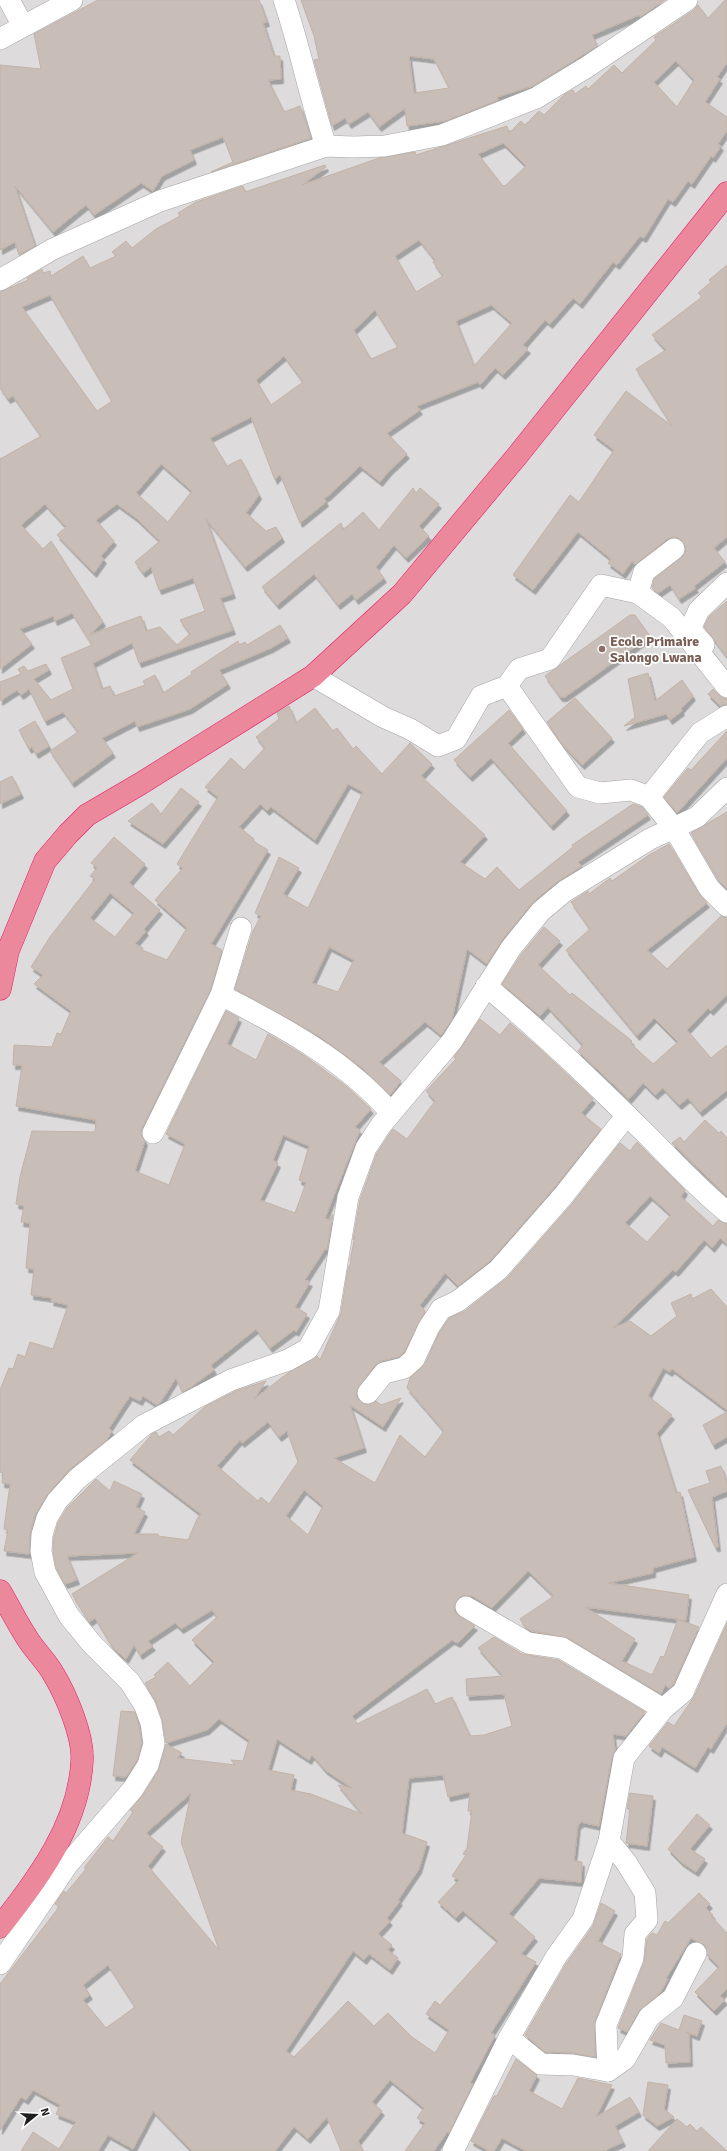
<svg xmlns="http://www.w3.org/2000/svg" width="727" height="2151" viewBox="0 0 727 2151" font-family="Signika,sans-serif">
<defs>
<filter id="shadow"><feDropShadow dx="2.5" dy="4.5" stdDeviation="0" flood-color="#0004"/></filter>
</defs>
<rect width="100%" height="100%" fill="#f0ece4"/>
<rect fill="#dddbdc" x="0" y="0" width="727" height="2151"/>
<g fill="#c8beb7" stroke="#c3b2a6" fill-rule="evenodd" filter="url(#shadow)">
<path d="M98 0H259L267 22 263 23 274 56H280L281 79 268 80 284 112 300 106 311 138 211 172 233 162 223 137 190 150 194 160 162 176 153 191 141 183 94 215 86 205 53 232 15 186 35 246 19 255 15 242 0 250V65L41 69 34 34Z"/>
<path d="M301 0H665L640 17 639 15 592 35 597 46 533 86 497 97 498 100 445 121 407 126 405 108 379 127 368 112 349 124 345 118 332 126 314 60 319 59 314 36ZM409 56 434 59 449 88 414 93Z"/>
<path d="M725 0H727V63L717 77 720 79 705 102 727 117V131L718 144 721 146 713 158 711 156 692 184 688 181 673 202 668 199 644 238 640 236 617 265 613 262 580 304 573 298 550 324 545 320 523 345 528 349 503 375 495 368 480 385 478 382 417 406 420 410 387 433 407 454 389 471 380 482 360 466 328 496 324 498 326 502 300 523 280 474 275 480 251 417 210 438 227 466 241 459 259 495 246 513 266 531 276 527 282 538 245 567 206 519 233 594 220 598 233 630 139 663 132 643 93 663 102 689 110 686 114 696 145 685 143 681 155 675 163 693 192 674 191 672 238 641 239 645 245 642 247 645 280 625 288 638 271 648 219 670 228 684 190 709 137 727 135 721 102 738 113 753 72 783 50 751 78 732 63 712 45 721 29 689 21 695 17 690 0 701V682L21 674 18 669 24 666 28 671 46 664 49 670 34 679 51 700 73 689 61 658 92 645 72 613 55 621 53 616 20 629 32 644 0 669V459L41 436 13 396 8 399 0 388V292L28 280 27 278 42 269 43 273 50 271 51 276 83 256 90 268 116 256 112 252 126 241 132 248 156 229 180 216 178 213 196 202 243 186 245 192 325 165 326 167 302 185 379 158 415 152 416 155 507 126 509 133 521 121 525 125 539 111 544 115 565 94 573 90 575 94 586 86 588 89 614 65 622 73 656 40 654 37 694 10 698 5 708 18ZM676 61 694 80 677 107 654 82ZM503 143 526 166 506 185 503 186 478 154ZM419 240 435 260 433 262 443 276 416 292 395 256ZM50 295 112 401 97 411 22 307ZM491 305 512 323 474 366 456 321ZM375 310 398 347 371 359 354 330ZM284 356 303 382 271 405 256 380ZM161 464 192 491 168 522 136 493ZM45 504 66 527 57 535 94 573 104 559 101 556 114 541 96 520 117 504 136 518 160 541 135 562 143 573 151 567 159 590 193 578 205 611 180 620 190 634 177 645 160 627 146 631 141 616 89 635 103 622 51 541 43 549 21 525Z"/>
<path d="M727 265V537L714 548 725 562 694 586 696 588 679 599 670 585 658 593 652 588 654 579 685 554 686 547 679 538 673 537 667 539 635 565 632 561 623 574 608 563 611 559 578 532 533 590 513 575 570 495 579 502 614 450 594 435 626 391 672 426 636 369 666 350 652 335 702 297 698 293 711 282 709 280Z"/>
<path d="M413 488 416 493 420 488 439 504 419 526 429 536 406 558 394 545 376 567 384 578 356 600 352 594 338 605 314 574 277 605 262 587 341 523 343 530 363 512 379 530Z"/>
<path d="M727 601V657L704 627 709 617Z"/>
<path d="M630 615H635L650 636 565 697H560L545 676Z"/>
<path d="M648 673 655 701 682 680 693 696 681 709 682 711 670 720 666 714 624 726 635 717 628 679Z"/>
<path d="M713 689 722 698 727 699V704L720 706 708 694Z"/>
<path d="M575 698 612 738 582 765 562 744 547 722Z"/>
<path d="M289 706 296 723 315 708 333 731 337 728 353 749 356 746 382 774 410 743 432 764 421 776 485 835 460 862 485 879 497 867 519 890 573 847 572 845 633 804 642 807 648 815 578 862 582 866 557 882 533 902 502 940 487 964 467 949 452 1019 442 1034 441 1035 425 1022 379 1062 401 1081 390 1095 361 1067 319 1036 235 989 253 931 261 916 255 913 279 857 299 868 283 894 308 908 363 792 348 784 315 840 271 807 267 811 260 804 239 827 254 839 253 841 268 850 211 944 222 950 210 991 142 1128 141 1134 145 1141 135 1171 169 1185 185 1144 166 1134 226 1011 239 1018 227 1044 256 1060 268 1034 305 1056 346 1086 371 1109 355 1127 360 1130 325 1218 329 1220 333 1214 327 1250 325 1249 305 1280 310 1282 295 1307 307 1314 296 1332 294 1330 270 1348 256 1329 211 1365 214 1370 191 1387 182 1392 176 1378 160 1403 157 1405 143 1396 140 1401 130 1396 109 1428 112 1431 106 1441 69 1470 47 1495 35 1515 30 1534 29 1554 4 1551 8 1530 4 1529 10 1484 2 1483 3 1473 0 1472V1390L9 1368 13 1369 18 1354 25 1357 30 1342 53 1349 68 1305 51 1301 52 1298 31 1295 34 1269 26 1268 30 1223 21 1222 24 1206 16 1204 20 1177 32 1131 95 1132 96 1120 16 1106 22 1065H13L14 1045 52 1047 57 1033 61 1034 71 1011 34 984 43 975 31 967 50 937 95 879 90 876 97 868 91 863 114 837 145 864 129 883 160 910 144 929 146 931 135 944 143 948 142 950 167 960 187 928 155 900 183 868 177 864 218 797 205 787 231 758 244 770 265 748 256 737 279 719 277 713ZM110 893 134 913 115 937 90 918ZM329 947 354 960 338 992 312 983ZM283 1135 309 1146 299 1180 306 1183 295 1213 260 1200 278 1163 273 1160Z"/>
<path d="M509 710 523 729 508 743 567 811 551 826 491 758 470 777 454 760Z"/>
<path d="M35 721 49 746 36 754 32 747 29 749 19 730Z"/>
<path d="M727 731V758L677 813 664 797 688 768 691 770Z"/>
<path d="M12 776 21 794 0 804V782Z"/>
<path d="M181 788 199 802 163 844 128 821 152 803 161 814Z"/>
<path d="M727 812V889L719 881 691 833Z"/>
<path d="M669 844 699 894 707 903 647 950 667 969 721 916 727 918V994L711 1011 708 1008 687 1030 711 1058 727 1045V1090L700 1112 688 1098 679 1105 663 1088 655 1095 643 1083 629 1099 578 1051 583 1045 548 1007 540 1016 502 984 521 955 544 927 560 941 538 965 570 995 572 993 632 1041 630 1043 653 1064 678 1042 654 1018 637 1036 566 950 590 929 571 902 588 891 589 894 610 878 612 881 649 855Z"/>
<path d="M480 1019 500 1035 510 1023 539 1048 593 1099 581 1113 601 1129 554 1188 490 1261 458 1286 445 1273 420 1305 425 1311 404 1352 398 1357 381 1361 375 1365 356 1391 357 1398 366 1405 376 1401 381 1405 401 1398 383 1427 350 1405 364 1448 334 1458 375 1483 400 1435 425 1457 444 1431 407 1388 410 1378 425 1364 439 1333 449 1318 465 1311 507 1278 572 1204 620 1143 630 1151 637 1142 685 1190 681 1197 713 1226 718 1220 727 1224V1244L720 1238 712 1248 704 1240 676 1272 673 1270 613 1328 630 1321 651 1336 677 1316 671 1303 691 1294 692 1299 711 1289 727 1307V1410L672 1369 670 1372 663 1368 648 1396 672 1415 657 1433 676 1493 680 1492 694 1557 653 1568V1573L608 1583 689 1595 686 1620H679L699 1627 673 1685 669 1688 665 1685 661 1694 568 1638 532 1631 526 1628 520 1619 554 1596 528 1571 492 1608 472 1596 466 1595 460 1597 454 1607 455 1613 475 1626 458 1643 452 1640 352 1716 357 1724 427 1689 435 1704 452 1697 470 1736 484 1735 512 1726 504 1694 467 1696 466 1679 503 1676 478 1648 494 1637 522 1654 558 1660 645 1712 626 1736 613 1734 615 1750 611 1761 599 1826 581 1822 580 1824H578L574 1861 582 1862 581 1882 539 1878 509 1914 535 1937 521 1954 536 1962 491 2033 495 2035 470 2083 473 2084 449 2133 447 2132 434 2151H405L425 2123 417 2118 424 2108 390 2080 372 2102 382 2111 358 2141 363 2151H341L327 2117 308 2139 294 2127 275 2151H192L153 2111 133 2149 108 2135 98 2151H21L33 2132 59 2149 76 2122 56 2114 60 2105 33 2090 26 2100 21 2097 0 2130V1984L59 1907 55 1904 64 1891 66 1893 86 1869 84 1868 108 1837 113 1841 133 1812 130 1810 143 1795 158 1771 166 1744 182 1753 177 1758 235 1765 231 1760 243 1761 249 1740 219 1719 207 1730 166 1743 162 1719 155 1700 145 1683 156 1677 154 1675 168 1662 190 1686 214 1662 192 1640 217 1617 212 1610 181 1629 175 1623 148 1641 153 1646 140 1655 134 1645 126 1659 113 1648 95 1618 89 1622 72 1594 138 1553 67 1556 77 1580 65 1584 56 1568 53 1550 54 1537 58 1523 67 1508 96 1479 110 1491 114 1481 142 1494 136 1507 145 1512 134 1534H158V1536L188 1540 197 1519 201 1514 130 1460 152 1434 156 1432 159 1437 169 1431 173 1435 206 1406 236 1391 266 1381 254 1399 288 1373 317 1356 320 1360 341 1313 348 1269 351 1262 350 1261 355 1236 353 1240 360 1200 377 1153 393 1129 407 1139 435 1101 426 1091 456 1059 454 1057ZM650 1196 671 1215 647 1242 625 1223ZM268 1422 279 1437 287 1431 298 1462 269 1504 261 1497 258 1501 217 1466 240 1440 242 1443ZM304 1490 323 1506 308 1535 286 1516ZM585 1607 678 1619 664 1657 661 1656 652 1675 622 1661 635 1639ZM277 1739 309 1760 312 1755 325 1770 352 1788 338 1785 362 1814 311 1794 291 1790 294 1775 268 1770ZM443 1775 448 1797 470 1792 468 1811H472L467 1848 463 1854 466 1855 452 1876 459 1880 438 1902 456 1918 463 1911 498 1941 440 2005 435 2001 426 2014 449 2030 435 2053 412 2037 388 2013 374 2026 348 2001 294 2057 286 2051 353 1951 364 1960 369 1954 390 1970 398 1958 388 1950 392 1945 378 1934 390 1921 387 1918 400 1901 398 1900 419 1869 427 1842 402 1833 409 1778ZM191 1793 181 1842 219 1950 148 1866 163 1847 146 1833ZM108 1965 135 2007 106 2028 83 2000 90 1995 83 1985Z"/>
<path d="M705 1120 719 1133 721 1131 727 1138V1196L672 1143 680 1137 684 1142Z"/>
<path d="M727 1412V1437L713 1445 703 1425Z"/>
<path d="M721 1466 727 1483V1491L712 1497 718 1547H715L688 1490 710 1483 706 1471Z"/>
<path d="M727 1623V1723L711 1749 708 1747 695 1768 662 1747 659 1753 649 1746 668 1722 674 1726 694 1697Z"/>
<path d="M121 1711 135 1712 139 1726 142 1743 137 1760 126 1777 113 1776Z"/>
<path d="M630 1793 653 1796 647 1846 626 1843 630 1809H627Z"/>
<path d="M697 1814 710 1825 690 1849 705 1859 696 1872 681 1862 668 1849Z"/>
<path d="M699 1893 710 1904 706 1908 713 1915 711 1916 727 1933V1989L720 1996 725 2000 714 2011 695 1992 719 1967 707 1955 706 1946 691 1938 666 1978 668 1979 660 1993 639 2011 627 2032 618 2028 644 1962 647 1939 652 1933 657 1935 665 1921 668 1923Z"/>
<path d="M601 1903 615 1911 598 1941 602 1943 601 1944 621 1954 595 2021V2057L573 2053 545 2052 525 2035 566 1964 593 1926Z"/>
<path d="M684 2015 702 2021 697 2036 686 2032 689 2034 690 2062 666 2063 665 2045 650 2040 661 2023 679 2030Z"/>
<path d="M516 2059 537 2075 529 2091 562 2109 578 2078 612 2085 596 2117 630 2097 639 2112 615 2126 623 2142 604 2151H526L502 2138 494 2151H489L471 2141 494 2096H497Z"/>
<path d="M648 2082 668 2085 664 2109 674 2117 657 2126 643 2115Z"/>
<path d="M677 2119 687 2127 690 2124 697 2131 701 2127 727 2151H648Z"/>
</g>
<g fill="none" stroke-linecap="round" stroke-linejoin="round">
<defs>
<g id="street">
<path d="M9 0 23 26"/>
<path d="M284 0C300 48 310 98 326 146"/>
<path d="M0 39 72 0"/>
<path d="M0 280 53 249 160 201 326 146 353 147 385 146 442 135 536 98 587 67 687 0"/>
<path d="M674 549 644 572 638 593 672 618 727 687"/>
<path d="M704 645 690 629 699 610 727 583"/>
<path d="M313 676 383 717 410 729 438 746 456 739 481 696 507 686 578 787 600 793 631 790 649 797 674 828 709 888 727 906"/>
<path d="M507 686 519 669 550 659 601 585 638 593"/>
<path d="M649 797 700 733 727 716"/>
<path d="M486 986C542 1032 594 1083 646 1134 673 1161 698 1189 727 1212"/>
<path d="M221 995C283 1027 345 1060 391 1113"/>
<path d="M153 1133 221 995 241 928"/>
<path d="M368 1393 384 1373 404 1368 414 1359 429 1327 441 1309 458 1301 498 1270 563 1196 627 1115"/>
<path d="M466 1607 528 1643 562 1648 663 1709"/>
<path d="M0 1964 68 1864 133 1789 148 1765 154 1744 151 1723 145 1706 130 1682 92 1644 69 1616 45 1572 41 1551 42 1535 47 1518 57 1501 77 1479 144 1425 231 1380 288 1360 308 1349 329 1311 348 1197 366 1148 381 1125 452 1041 511 948 541 911 565 891 650 839 697 817 727 788"/>
<path d="M509 2038 541 2064 573 2065 608 2071 625 2059 649 2017 673 1998 696 1953"/>
<path d="M608 2071 606 2025 633 1958 635 1934 647 1920 645 1893 626 1862 609 1841"/>
<path d="M453 2151 509 2038 556 1957 583 1919 609 1841 624 1758 663 1709 683 1692 727 1594"/>
</g>
<g id="highway">
<path d="M0 989 8 951 45 861 68 834 87 815 140 784 313 676 402 594 517 456 727 193"/>
<path d="M0 1591C9 1606 17 1623 27 1638 35 1651 47 1662 54 1675 66 1695 84 1737 82 1761 79 1825 38 1878 0 1927"/>
</g>
</defs>
<use href="#street" stroke="#a6a6a6" stroke-width="22"/>
<use href="#highway" stroke="#e41b64" stroke-width="23"/>
<use href="#street" stroke="#fff" stroke-width="21"/>
<use href="#highway" stroke="#eb889c" stroke-width="22"/>
</g>
<circle fill="#8d6e63" stroke="#fff" stroke-width="1.5" cx="602" cy="649" r="4"/>
<g text-anchor="middle" dominant-baseline="central" stroke-width="3.5" stroke-linejoin="round" paint-order="stroke">
<g font-size="14" font-weight="bold" fill="#785e54" stroke="#fff" text-anchor="start">
<text x="610" y="641">Ecole Primaire<tspan x="610" dy="16">Salongo Lwana</tspan></text>
</g>
</g>
<g transform="translate(36 2115) rotate(72)" stroke="#ffffff" stroke-width="3" paint-order="stroke">
<path d="M0-3L7 15L0 10L-7 15Z" fill="#1f1f1f"/>
<text y="-6" font-size="11" font-weight="bold" text-anchor="middle" fill="#1f1f1f">N</text>
</g>
</svg>
